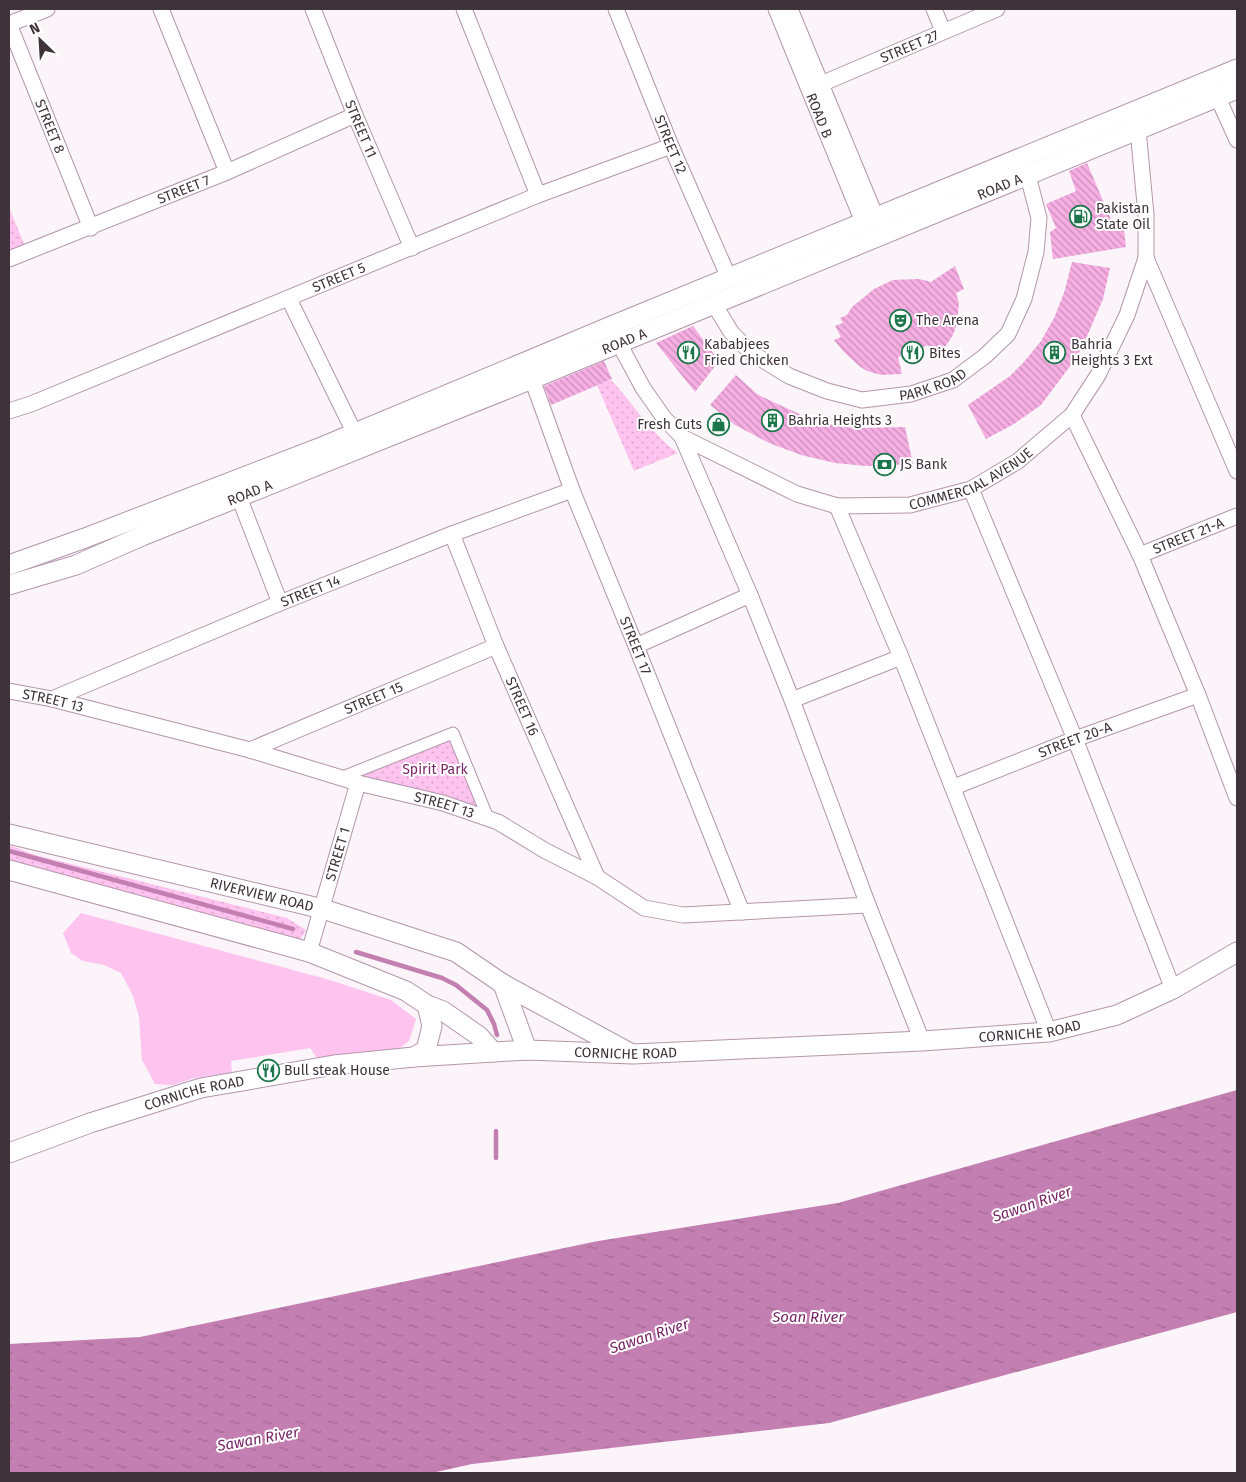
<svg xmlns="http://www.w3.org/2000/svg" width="1246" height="1482" viewBox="0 0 1246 1482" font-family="'Fira Sans',sans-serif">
<defs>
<pattern id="park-dots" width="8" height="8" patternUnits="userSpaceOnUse" patternTransform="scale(1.25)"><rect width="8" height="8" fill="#fec3ee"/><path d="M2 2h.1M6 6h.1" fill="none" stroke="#dba8cd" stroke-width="1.8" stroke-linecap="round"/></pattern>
<pattern id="water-ripples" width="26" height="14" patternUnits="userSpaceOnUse" patternTransform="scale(1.25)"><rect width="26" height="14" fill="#c47fb2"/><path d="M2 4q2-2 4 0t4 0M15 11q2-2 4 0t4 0" fill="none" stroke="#a16992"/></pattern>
<pattern id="building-back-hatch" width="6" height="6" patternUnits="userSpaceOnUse" patternTransform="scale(1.25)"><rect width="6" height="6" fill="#f6aee3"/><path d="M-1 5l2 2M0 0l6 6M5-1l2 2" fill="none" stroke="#c98eb9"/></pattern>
</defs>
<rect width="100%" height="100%" fill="#fbf4f9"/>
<g fill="url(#park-dots)">
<path d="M9 207 26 249 9 256Z"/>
<path d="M611 380C633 403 652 435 678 453L634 471 597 385Z"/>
<path d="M449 734 481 808 344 776Z"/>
<path d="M9 845 35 855 287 918 306 930 300 940 9 870Z"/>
</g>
<path fill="#fec3ee" d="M81 913 330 980 391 1000 416 1019 409 1041 392 1054 317 1058 310 1048 231 1061 232 1073 194 1078 173 1085 155 1084 142 1060 139 1017 133 996 121 973 104 965 83 961 71 953 63 933Z"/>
<path fill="url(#water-ripples)" d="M1237 1090V1312L829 1423 472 1464 432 1473H9V1344L140 1337 598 1241 838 1203Z"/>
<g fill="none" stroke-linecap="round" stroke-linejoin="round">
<g stroke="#c47fb2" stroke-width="4.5">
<path d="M11 574 27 570"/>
<path d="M9 851 293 929"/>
<path d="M356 952 442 978 456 985 487 1010 494 1024 497 1035"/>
<path d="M496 1131V1158"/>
</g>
</g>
<g fill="url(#building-back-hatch)">
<path d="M1087 163 1116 231 1124 230 1126 247 1053 259 1050 232 1056 228 1046 204 1076 191 1069 171Z"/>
<path d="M1072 262 1110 268 1103 299 1084 343 1074 361 1041 405 1014 424 986 439 968 405 1010 376 1024 362 1041 341 1054 318 1064 293Z"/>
<path d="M955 266 964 289 956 293 959 303 957 324 953 335 941 353 935 358 928 345 898 357 902 374 881 375 867 371 859 366 843 351 834 340 841 337 835 326 843 323 840 318 847 315 852 307 874 289 893 280 919 279 931 282Z"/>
<path d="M693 326 719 361 695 392 656 343Z"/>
<path d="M604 361 612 379 551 405 544 386Z"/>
<path d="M736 375 757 394 769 400 806 417 841 427 860 428 905 427 913 464 866 466 835 463 801 455 769 443 735 425 710 405Z"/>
</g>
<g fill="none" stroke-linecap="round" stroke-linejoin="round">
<defs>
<path id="pedestrian" d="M340 778 453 733 488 818"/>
<g id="minor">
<path id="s1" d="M47 9 9 24 91 228"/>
<path d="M161 9 227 172"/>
<path id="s2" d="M313 9 355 115 412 248"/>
<path d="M464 9 538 195"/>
<path id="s3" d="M616 9 671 146 729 278"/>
<path id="s4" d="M776 9 863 222"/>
<path d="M790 9 876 217"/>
<path d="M934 9 943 31"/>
<path id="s5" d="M821 84 997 9"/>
<path d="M1218 98 1237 140"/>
<path d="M1146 258 1237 471"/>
<path id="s6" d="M9 259 227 172 355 115"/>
<path d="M289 299 354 432"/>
<path id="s7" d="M714 304 731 332 750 352 789 376 827 391 862 400 911 394 953 380 985 356 1008 334 1024 299 1036 252 1039 218 1028 176"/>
<path id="s8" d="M614 334 643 388 664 418 682 437 797 494 837 506 910 505 971 489 1018 461 1072 415 1098 375 1127 315 1146 258V215L1137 119"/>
<path id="s9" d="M532 379 572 490 636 646 742 912"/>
<path id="s10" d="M9 411 31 404 538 195 671 146"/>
<path d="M1072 415 1140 555 1198 695 1237 798"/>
<path d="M682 437 750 595 792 700 868 905 922 1041"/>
<path d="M971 489 1075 739 1173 989"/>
<path d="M239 497 280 603"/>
<path d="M837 506 901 657 1049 1032"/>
<path id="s11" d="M452 534 496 646 597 877"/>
<path id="s12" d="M1140 555 1237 516"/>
<path d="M636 646 750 595"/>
<path id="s13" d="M9 691 52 699 250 750 358 783 443 803 498 822 544 850 597 877 644 908 683 915 868 905"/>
<path id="s14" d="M52 699 280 603 452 534 572 490"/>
<path d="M792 700 901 657"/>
<path id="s15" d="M250 750 496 646"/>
<path id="s16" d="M954 787 1075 739 1198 695"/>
<path id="s17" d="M309 952 358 783"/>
</g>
<g id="tertiary">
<path d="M9 565 85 538 324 446 609 327 1237 69"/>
<path id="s18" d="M9 585 76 565 142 536 532 379 1237 89"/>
<path id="s19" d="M9 834 323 909 456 952 503 984 630 1053"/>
<path d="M9 870 309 952 406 991 427 1005 443 1011 479 1036 493 1052"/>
<path d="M503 984 527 1050"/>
<path d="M414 1057 426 1050 432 1026 427 1005"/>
<path id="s20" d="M9 1153 90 1123 201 1088 334 1065 414 1057 527 1050 633 1054 922 1041 1049 1032 1117 1015 1173 989 1237 952"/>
</g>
</defs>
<use href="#pedestrian" stroke="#b496ab" stroke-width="13"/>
<use href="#minor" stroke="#b496ab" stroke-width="17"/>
<use href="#tertiary" stroke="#b496ab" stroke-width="21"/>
<use href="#pedestrian" stroke="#fff" stroke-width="11"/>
<use href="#minor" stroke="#fff" stroke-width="15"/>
<use href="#tertiary" stroke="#fff" stroke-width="19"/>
</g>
<defs>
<symbol id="fuel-ring" viewBox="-11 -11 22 22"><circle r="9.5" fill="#fff" stroke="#1d764a" stroke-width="1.5"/><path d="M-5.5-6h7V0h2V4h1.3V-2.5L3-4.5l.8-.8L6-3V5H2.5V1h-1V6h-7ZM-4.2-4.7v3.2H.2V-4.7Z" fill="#1d764a"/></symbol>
<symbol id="theatre-ring" viewBox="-11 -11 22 22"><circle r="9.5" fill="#fff" stroke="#1d764a" stroke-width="1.5"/><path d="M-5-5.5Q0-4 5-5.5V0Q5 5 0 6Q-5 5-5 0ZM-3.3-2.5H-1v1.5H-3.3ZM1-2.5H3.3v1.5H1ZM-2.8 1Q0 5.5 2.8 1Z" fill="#1d764a"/></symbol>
<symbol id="restaurant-ring" viewBox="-11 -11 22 22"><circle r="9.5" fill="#fff" stroke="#1d764a" stroke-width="1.5"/><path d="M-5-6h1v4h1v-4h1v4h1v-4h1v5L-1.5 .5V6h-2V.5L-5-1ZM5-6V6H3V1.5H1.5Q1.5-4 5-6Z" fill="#1d764a"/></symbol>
<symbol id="building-ring" viewBox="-11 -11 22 22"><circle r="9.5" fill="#fff" stroke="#1d764a" stroke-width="1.5"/><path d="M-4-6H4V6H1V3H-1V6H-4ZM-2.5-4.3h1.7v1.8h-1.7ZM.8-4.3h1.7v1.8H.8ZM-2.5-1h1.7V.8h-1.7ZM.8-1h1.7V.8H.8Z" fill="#1d764a"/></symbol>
<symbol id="shop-ring" viewBox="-11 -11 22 22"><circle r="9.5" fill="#fff" stroke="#1d764a" stroke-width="1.5"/><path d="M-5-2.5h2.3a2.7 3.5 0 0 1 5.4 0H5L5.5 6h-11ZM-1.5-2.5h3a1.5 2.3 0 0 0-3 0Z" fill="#1d764a"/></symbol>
<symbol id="bank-ring" viewBox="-11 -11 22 22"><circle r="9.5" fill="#fff" stroke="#1d764a" stroke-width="1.5"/><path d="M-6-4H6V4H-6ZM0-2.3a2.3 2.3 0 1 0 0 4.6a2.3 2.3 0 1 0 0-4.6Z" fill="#1d764a"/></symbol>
</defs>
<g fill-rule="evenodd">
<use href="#fuel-ring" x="1068" y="204" width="25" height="25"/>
<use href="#theatre-ring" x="888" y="308" width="25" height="25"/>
<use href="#restaurant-ring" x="676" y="340" width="25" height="25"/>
<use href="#building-ring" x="1042" y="340" width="25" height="25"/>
<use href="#restaurant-ring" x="900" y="340" width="25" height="25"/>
<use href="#building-ring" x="760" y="408" width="25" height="25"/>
<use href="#shop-ring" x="706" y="412" width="25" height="25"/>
<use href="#bank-ring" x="872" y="452" width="25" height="25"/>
<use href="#restaurant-ring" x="256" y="1058" width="25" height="25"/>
</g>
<g text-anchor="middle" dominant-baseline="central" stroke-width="4" stroke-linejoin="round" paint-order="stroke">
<g font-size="14" fill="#3f323b" stroke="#fff">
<text stroke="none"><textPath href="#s5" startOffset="96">STREET 27</textPath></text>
<text stroke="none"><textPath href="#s4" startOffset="115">ROAD B</textPath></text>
<text stroke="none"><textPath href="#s1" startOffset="151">STREET 8</textPath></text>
<text stroke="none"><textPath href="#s2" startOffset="129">STREET 11</textPath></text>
<text stroke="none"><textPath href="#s3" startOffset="146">STREET 12</textPath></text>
<text stroke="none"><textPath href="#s18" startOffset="1068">ROAD A</textPath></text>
<text stroke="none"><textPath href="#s6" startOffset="188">STREET 7</textPath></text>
<text stroke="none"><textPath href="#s10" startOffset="356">STREET 5</textPath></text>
<text stroke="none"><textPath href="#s18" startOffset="662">ROAD A</textPath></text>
<text stroke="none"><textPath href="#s7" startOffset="256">PARK ROAD</textPath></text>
<text stroke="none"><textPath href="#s8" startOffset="434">COMMERCIAL AVENUE</textPath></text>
<text stroke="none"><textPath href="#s18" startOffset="258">ROAD A</textPath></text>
<text stroke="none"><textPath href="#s12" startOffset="52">STREET 21-A</textPath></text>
<text stroke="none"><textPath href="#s14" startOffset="280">STREET 14</textPath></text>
<text stroke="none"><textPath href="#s9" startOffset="286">STREET 17</textPath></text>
<text stroke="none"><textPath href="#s15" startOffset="134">STREET 15</textPath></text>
<text stroke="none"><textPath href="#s13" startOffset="45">STREET 13</textPath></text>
<text stroke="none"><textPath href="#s11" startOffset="186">STREET 16</textPath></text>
<text stroke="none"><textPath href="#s16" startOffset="130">STREET 20-A</textPath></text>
<text stroke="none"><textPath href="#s13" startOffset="450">STREET 13</textPath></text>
<text stroke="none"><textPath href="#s17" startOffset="102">STREET 1</textPath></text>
<text stroke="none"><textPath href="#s19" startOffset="260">RIVERVIEW ROAD</textPath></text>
<text stroke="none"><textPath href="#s20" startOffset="1035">CORNICHE ROAD</textPath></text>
<text stroke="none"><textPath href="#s20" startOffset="630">CORNICHE ROAD</textPath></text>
<text stroke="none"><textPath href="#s20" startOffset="195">CORNICHE ROAD</textPath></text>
</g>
<g font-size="14" fill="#3f323b" stroke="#fff" text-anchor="start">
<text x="1096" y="208">Pakistan<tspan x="1096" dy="16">State Oil</tspan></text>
<text x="916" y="320">The Arena</text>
<text x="704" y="344">Kababjees<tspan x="704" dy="16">Fried Chicken</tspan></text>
<text x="1071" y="344">Bahria<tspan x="1071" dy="16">Heights 3 Ext</tspan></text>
<text x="929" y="353">Bites</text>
<text x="788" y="420">Bahria Heights 3</text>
<text x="702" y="424" text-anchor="end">Fresh Cuts</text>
<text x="900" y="464">JS Bank</text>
<text x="284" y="1070">Bull steak House</text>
</g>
<g font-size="14" fill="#792768" stroke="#fff">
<text x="435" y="769">Spirit Park</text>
</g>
<g font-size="15" font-style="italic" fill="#772566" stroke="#fff">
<text transform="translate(1032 1204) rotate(-19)">Sawan River</text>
<text x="808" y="1317">Soan River</text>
<text transform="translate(649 1336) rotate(-18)">Sawan River</text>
<text transform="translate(258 1439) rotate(-10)">Sawan River</text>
</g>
</g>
<rect width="1246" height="1482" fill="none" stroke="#3f323b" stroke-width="20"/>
<g transform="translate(40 40) rotate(335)" stroke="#ffffff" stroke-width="4" paint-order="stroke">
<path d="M0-4L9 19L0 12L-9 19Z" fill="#3f323b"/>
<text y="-8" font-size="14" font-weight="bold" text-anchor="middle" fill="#3f323b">N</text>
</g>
</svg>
